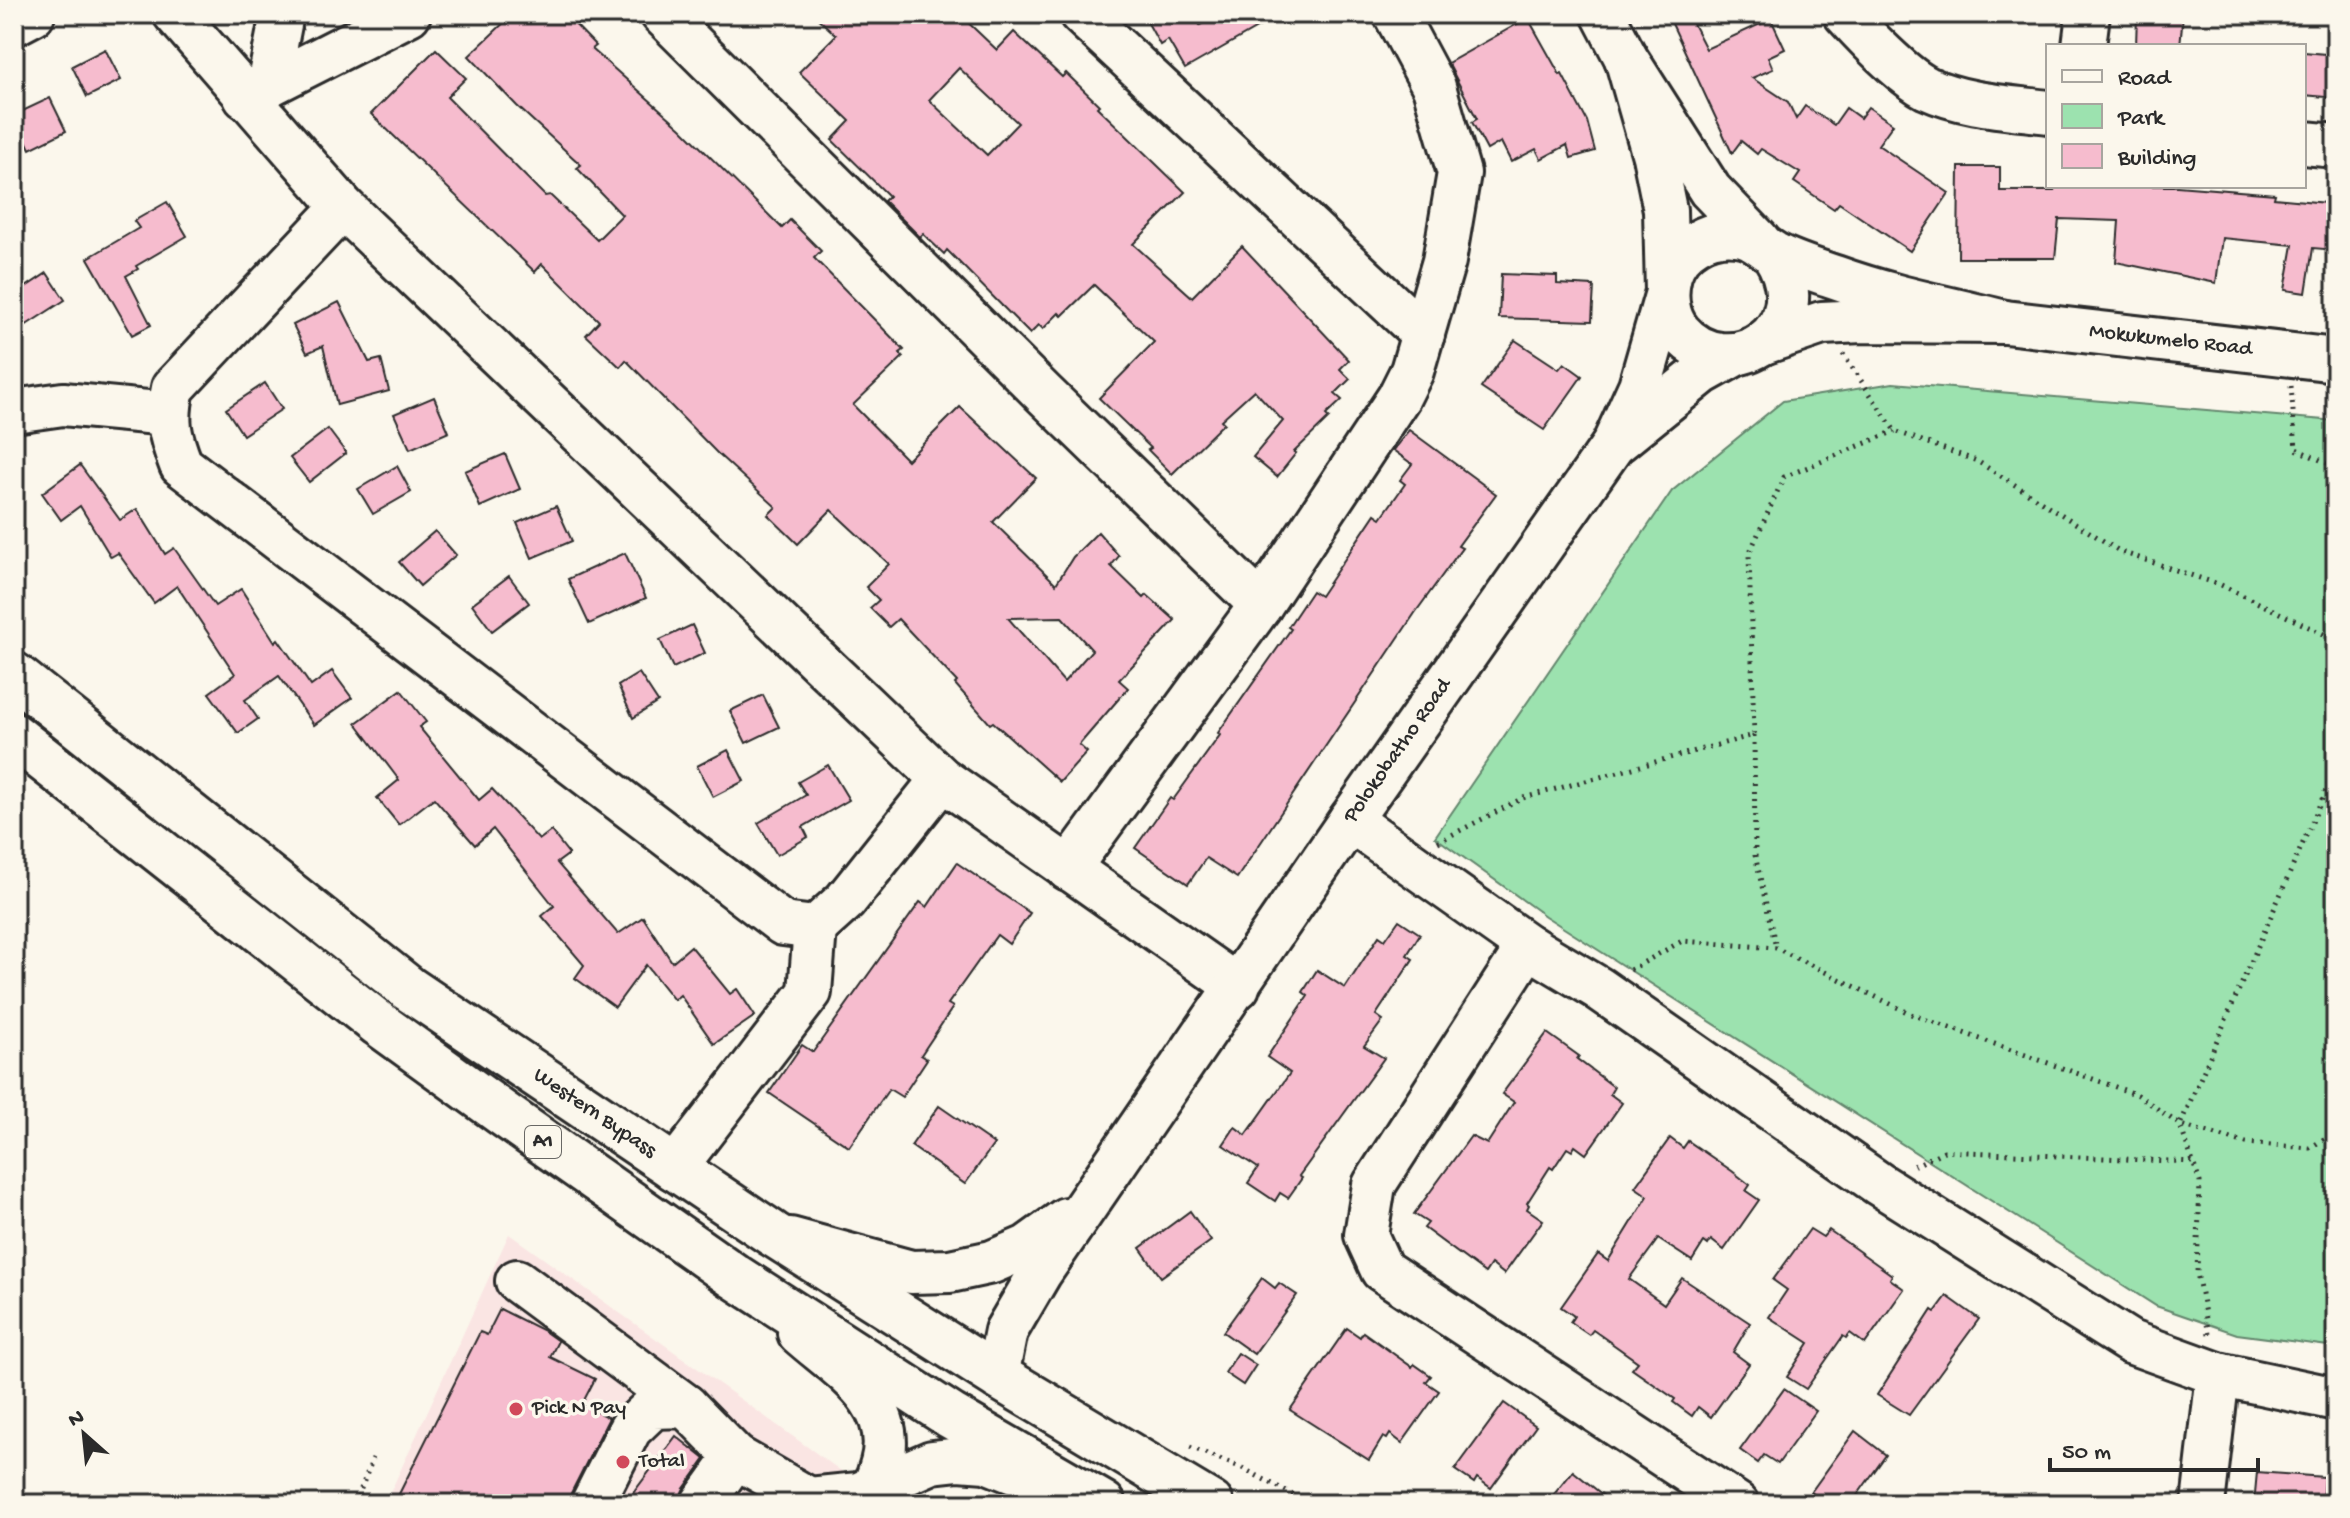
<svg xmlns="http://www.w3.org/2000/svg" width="2350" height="1518" viewBox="0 0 2350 1518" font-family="'Gochi Hand',sans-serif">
<rect width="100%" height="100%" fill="#fbf7ec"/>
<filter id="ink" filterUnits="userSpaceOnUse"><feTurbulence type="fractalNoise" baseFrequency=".0125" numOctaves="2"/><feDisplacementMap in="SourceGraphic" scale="16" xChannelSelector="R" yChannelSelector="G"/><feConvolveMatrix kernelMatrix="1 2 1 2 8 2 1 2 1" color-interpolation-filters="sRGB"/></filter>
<g filter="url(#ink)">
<path fill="#fae5e3" d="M509 1234 858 1483 843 1504H385Z"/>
<path fill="#9ce2af" stroke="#64866d" stroke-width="2" d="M1893 383 2336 421V1347L2237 1334 2156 1306 1545 916 1435 837 1672 491 1783 401Z"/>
<g fill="#f6bcce" stroke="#2b2b2b" stroke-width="2" fill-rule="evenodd">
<path d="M513 14H565L596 46 592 49 681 128 782 228 790 220 821 251 814 258 904 350 900 353 903 357 853 405 907 460 960 407 1036 478 993 522 1056 584 1073 557 1098 532 1119 556 1111 566 1144 598 1147 595 1175 620 1119 680 1128 688 1079 745 1087 752 1060 782 993 722 990 724 955 684 957 682 898 619 889 627 870 608 879 600 866 587 889 564 831 510 798 544 768 515 776 507 718 454 626 360 620 367 586 335 599 321 542 264 535 272 371 114 436 49 466 78 447 97 545 196 550 195 597 240 622 215 577 168 581 165 517 106 469 56ZM1062 617 1092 650 1064 682 1008 618Z"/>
<path d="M813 14H959L997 50 1014 32 1062 77 1066 73 1099 105 1097 107 1185 192 1133 244 1192 297 1242 246 1349 360 1340 369 1350 379 1335 394 1342 400 1326 415 1329 418 1294 452 1296 453 1277 477 1253 457 1283 421 1254 390 1221 420 1224 423 1172 474 1148 450 1151 448 1099 398 1154 342 1094 285 1062 316 1059 313 1043 329 1039 325 1030 334 947 250 944 254 923 234 920 237 884 201 889 196 832 140 850 121 799 72 836 35ZM959 68 1018 123 987 155 929 100Z"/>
<path d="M1143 14H1194L1200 25 1220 14H1281L1185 69 1168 40 1160 45Z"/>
<path d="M1671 14H1688L1706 49 1771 19 1785 49 1768 57 1773 69 1752 78 1788 102 1796 119 1805 106 1834 125 1846 108 1860 118 1868 107 1893 124 1878 145 1949 193 1910 251 1839 203 1834 209 1794 182 1800 173 1761 149 1757 154 1741 141 1732 153 1668 15Z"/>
<path d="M2137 14H2183L2180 46H2136Z"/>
<path d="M1528 18 1560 75 1562 74 1587 121 1595 151 1571 158 1567 145 1541 159 1536 149 1511 162 1501 142 1487 150 1472 122 1477 119 1448 63Z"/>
<path d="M105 49 121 80 87 97 72 66Z"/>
<path d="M2304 52 2336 55V98L2304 95Z"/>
<path d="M50 98 66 131 30 149 14 115Z"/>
<path d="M1959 167H2000V191H2054L2055 186H2177L2275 194 2274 198 2336 204V250L2313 248 2306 293 2285 290 2293 245 2222 238 2216 283 2116 262 2119 221 2059 219 2055 258H1958Z"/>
<path d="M167 202 187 236 136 266 138 269 126 276 151 325 132 335 88 258 139 228 134 221Z"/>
<path d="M47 273 65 300 14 333V295Z"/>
<path d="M1501 274 1557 276V284L1594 286 1592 321 1499 318Z"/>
<path d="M339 302 369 362 381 359 389 391 337 405 323 346 307 353 293 325Z"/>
<path d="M1515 340 1559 369 1564 363 1582 376 1544 430 1481 388Z"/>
<path d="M265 383 282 409 243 435 226 409Z"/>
<path d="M434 397 449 432 410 449 394 414Z"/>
<path d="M328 429 346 453 309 482 290 458Z"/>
<path d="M1409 430 1496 494 1458 546 1462 548 1415 613 1237 878 1206 858 1188 884 1135 848 1170 798 1173 800 1220 735 1218 733 1291 629 1288 627 1312 591 1320 596 1375 514 1381 518 1405 484 1400 480 1412 464 1393 450Z"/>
<path d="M505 454 520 489 480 507 465 471Z"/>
<path d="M80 465 120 520 137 509 165 554 174 548 215 606 241 589 275 642 278 639 311 686 332 671 352 698 314 725 279 676 245 700 258 719 238 733 209 693 235 674 177 586 154 603 118 553 111 557 80 506 61 520 42 493Z"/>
<path d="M397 466 411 492 373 514 358 489Z"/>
<path d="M556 506 572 541 532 558 517 523Z"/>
<path d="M435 531 456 555 420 586 399 562Z"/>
<path d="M625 553 646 598 589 624 568 579Z"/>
<path d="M509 576 529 603 492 631 472 604Z"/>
<path d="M692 625 705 653 673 668 660 640Z"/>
<path d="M639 673 658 702 633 718 618 686Z"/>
<path d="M401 690 426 722 419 727 479 800 492 789 539 840 551 831 569 854 557 863 618 934 643 917 672 962 691 946 730 994 737 989 755 1016 714 1044 680 995 674 1000 646 965 615 1007 575 978 584 965 542 916 554 906 493 829 475 845 434 798 399 825 377 798 399 780 356 723Z"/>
<path d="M763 695 779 727 746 743 730 711Z"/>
<path d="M728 750 744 781 713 797 697 766Z"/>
<path d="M828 765 849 800 803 827 808 837 777 855 758 823 806 795 798 782Z"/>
<path d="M957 863 1030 913 1009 944 997 935 948 1004 953 1007 921 1055 927 1059 902 1097 889 1089 849 1147 769 1093 802 1045 813 1052 920 902 927 907Z"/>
<path d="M1399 920 1420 934 1407 955 1413 959 1376 1015 1383 1020 1364 1046 1384 1058 1299 1176 1302 1178 1288 1198 1280 1193 1275 1201 1248 1183 1258 1168 1223 1145 1235 1127 1246 1135 1290 1073 1267 1057 1308 996 1303 992 1317 970 1345 988 1379 936 1385 940Z"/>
<path d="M1547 1033 1579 1056 1577 1059 1614 1087 1610 1094 1622 1103 1586 1154 1575 1146 1572 1151 1567 1148 1553 1169 1550 1167 1527 1203 1529 1205 1527 1209 1543 1220 1504 1274 1491 1264 1485 1273 1424 1228 1428 1223 1414 1214 1471 1136 1487 1144 1514 1102 1502 1094Z"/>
<path d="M939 1106 994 1144 965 1184 911 1146Z"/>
<path d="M1670 1138 1683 1148 1688 1141 1732 1171 1750 1185 1746 1191 1759 1200 1724 1250 1711 1240 1708 1245 1704 1242 1692 1261 1658 1239 1629 1279 1664 1304 1682 1278 1750 1323 1733 1352 1749 1364 1711 1417 1698 1407 1692 1416 1673 1402 1675 1399 1632 1369 1638 1362 1593 1330 1589 1335 1570 1322 1574 1316 1561 1307 1598 1254 1608 1261 1648 1196 1635 1187Z"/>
<path d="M1190 1211 1211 1241 1161 1277 1140 1248Z"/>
<path d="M1810 1229 1823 1237 1829 1230 1892 1275 1890 1279 1904 1289 1865 1344 1850 1333 1846 1338 1843 1336 1806 1389 1787 1377 1809 1343 1769 1317 1787 1290 1773 1280Z"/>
<path d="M1262 1278 1275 1288 1279 1283 1297 1295 1254 1354 1223 1332Z"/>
<path d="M1947 1296 1979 1319 1909 1415 1877 1395 1932 1310 1935 1312Z"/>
<path d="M500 1309 544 1331 558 1341 550 1357 595 1379 582 1404 609 1418 571 1493 568 1504H394L480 1332 487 1335Z"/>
<path d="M1347 1328 1360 1337 1363 1332 1412 1367 1414 1364 1431 1376 1426 1382 1439 1391 1402 1443 1390 1434 1387 1439 1383 1437 1369 1460 1290 1410Z"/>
<path d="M1238 1353 1256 1365 1243 1385 1225 1373Z"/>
<path d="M1784 1389 1816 1411 1778 1464 1764 1455 1758 1463 1740 1450Z"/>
<path d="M1504 1403 1536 1426 1491 1488 1477 1478 1474 1483 1455 1470Z"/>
<path d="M1855 1431 1886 1455 1851 1504H1828L1811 1492Z"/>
<path d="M676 1436 705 1459 683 1490 678 1504H625Z"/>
<path d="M1573 1471 1614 1504H1546Z"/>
<path d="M2257 1472 2324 1477 2322 1504H2254Z"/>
</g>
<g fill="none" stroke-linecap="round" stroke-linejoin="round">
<defs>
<g id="minor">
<path d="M175 14 343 207 942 779 1238 987"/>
<path d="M662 14 1043 393 1261 605"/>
<path d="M1081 14 1423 334"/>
<path d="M1603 14 1626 58 1710 190 1758 240"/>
<path d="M1845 14C1864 35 1903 76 1927 88 1964 105 2008 107 2048 112"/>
<path d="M14 24 33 14"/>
<path d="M2084 46 2088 14"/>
<path d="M268 86 282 14"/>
<path d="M245 97 409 14"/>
<path d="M2304 143 2336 146"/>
<path d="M343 207 173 388C166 421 169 434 181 465L783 924 815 928 845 901 942 779"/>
<path d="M1773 253C1823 330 1728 388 1680 332 1667 317 1665 294 1670 275 1678 247 1708 231 1736 234 1752 235 1760 245 1773 253 1791 263 1815 270 1835 277 1890 297 1949 308 2005 322"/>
<path id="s1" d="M1763 343 1822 323 1862 321 2005 322 2336 360"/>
<path d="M14 411 63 404 168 414"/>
<path d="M1618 441 1702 373 1736 354"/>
<path d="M1350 820 1528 946 1598 988 1879 1184 2130 1342 2218 1374 2336 1399"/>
<path d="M1068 869 1261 605 1399 397 1412 371 1444 261 1459 173 1434 87 1395 14"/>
<path d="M1528 946 1374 1185 1366 1235 1382 1270 1737 1504"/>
<path d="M674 1169 810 992 815 928"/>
<path d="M790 1239 911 1272 950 1271 992 1262 1027 1247 1066 1219"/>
<path d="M517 1281 686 1406"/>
<path d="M799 1333C838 1368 899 1402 882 1463 878 1478 874 1490 865 1503"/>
<path id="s2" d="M997 1376 1006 1331 1040 1273 1350 820 1613 445 1640 386 1667 292 1665 210 1654 156 1626 58"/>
<path d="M592 1504 630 1429 653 1407 686 1406 736 1457 809 1499 859 1494 932 1462 959 1459 986 1461 1036 1481"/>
<path d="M702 1504 736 1457"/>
<path d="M2203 1504 2218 1374"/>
</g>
<g id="highway">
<path id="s3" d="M14 675 409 989 773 1234 997 1376 1211 1504"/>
<path d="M14 736 379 1024 502 1113 734 1276 951 1416 1103 1504"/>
</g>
</defs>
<use href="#minor" stroke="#2b2b2b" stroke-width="48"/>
<use href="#highway" stroke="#2b2b2b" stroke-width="50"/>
<g stroke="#2b2b2b" stroke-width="5" stroke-dasharray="2 6" stroke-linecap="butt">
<path d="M1843 354 1895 431 1977 461 2121 552 2221 585 2336 640"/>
<path d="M2291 386 2296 449 2336 467"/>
<path d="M1754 735 1755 855 1776 948"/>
<path d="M1438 842 1523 798 1754 735 1749 554 1784 477 1895 431"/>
<path d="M1630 970 1682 941 1776 948 1913 1015 2138 1095 2180 1125 2246 1143 2310 1148 2336 1131"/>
<path d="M1914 1166 1944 1151 2193 1162"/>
<path d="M2209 1334 2197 1273 2200 1182 2180 1125 2336 767"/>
<path d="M1190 1447 1242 1468 1311 1504"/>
<path d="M355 1504 373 1458"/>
</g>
<use href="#minor" stroke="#fbf7ec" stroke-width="42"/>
<use href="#highway" stroke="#fbf7ec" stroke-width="44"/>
</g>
</g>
<g fill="#d1495b" stroke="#fbf7ec" stroke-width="3">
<circle cx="516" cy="1409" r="8"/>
<circle cx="623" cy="1462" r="8"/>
</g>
<g text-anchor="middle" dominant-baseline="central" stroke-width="7" stroke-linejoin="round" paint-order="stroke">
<rect fill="#fbf7ec" stroke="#696865" stroke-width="2" x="525" y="1126" width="36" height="32" rx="6"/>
<g font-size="20" font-weight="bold" fill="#2b2b2b">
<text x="543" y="1142">A1</text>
</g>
<g font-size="22" fill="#2b2b2b" stroke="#fbf7ec">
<text stroke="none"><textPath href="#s1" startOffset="412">Mokukumelo Road</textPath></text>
<text stroke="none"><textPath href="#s2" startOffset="746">Polokobatho Road</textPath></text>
<text stroke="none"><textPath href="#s3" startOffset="728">Western Bypass</textPath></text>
</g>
<g font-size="22" fill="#2b2b2b" stroke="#fbf7ec" text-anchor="start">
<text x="532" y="1409">Pick N Pay</text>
<text x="639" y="1462">Total</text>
</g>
</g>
<rect width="2350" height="1518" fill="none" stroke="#fbf7ec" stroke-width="48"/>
<rect x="24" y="24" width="2302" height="1470" fill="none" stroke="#2b2b2b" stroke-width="3" filter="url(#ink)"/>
<rect x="2046" y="44" width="260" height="144" fill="#fbf7ec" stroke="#a8a59f" stroke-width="2"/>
<rect x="2062" y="70" width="40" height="12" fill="#fbf7ec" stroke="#a8a59f" stroke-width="2"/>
<text x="2118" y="84" font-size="24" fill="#2b2b2b">Road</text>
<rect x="2062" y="104" width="40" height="24" fill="#9ce2af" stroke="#a8a59f" stroke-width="2"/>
<text x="2118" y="124" font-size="24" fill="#2b2b2b">Park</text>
<rect x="2062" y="144" width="40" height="24" fill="#f6bcce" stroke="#a8a59f" stroke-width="2"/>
<text x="2118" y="164" font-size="24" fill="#2b2b2b">Building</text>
<g transform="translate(84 1434) rotate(333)" stroke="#fbf7ec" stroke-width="6" paint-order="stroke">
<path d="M0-6L14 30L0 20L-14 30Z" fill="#2b2b2b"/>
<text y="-12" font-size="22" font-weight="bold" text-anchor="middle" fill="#2b2b2b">N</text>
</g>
<path d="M2050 1458v12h208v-12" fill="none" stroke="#2b2b2b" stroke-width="4"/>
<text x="2062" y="1458" font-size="24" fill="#2b2b2b" stroke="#fbf7ec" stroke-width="6" paint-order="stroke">50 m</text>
</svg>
